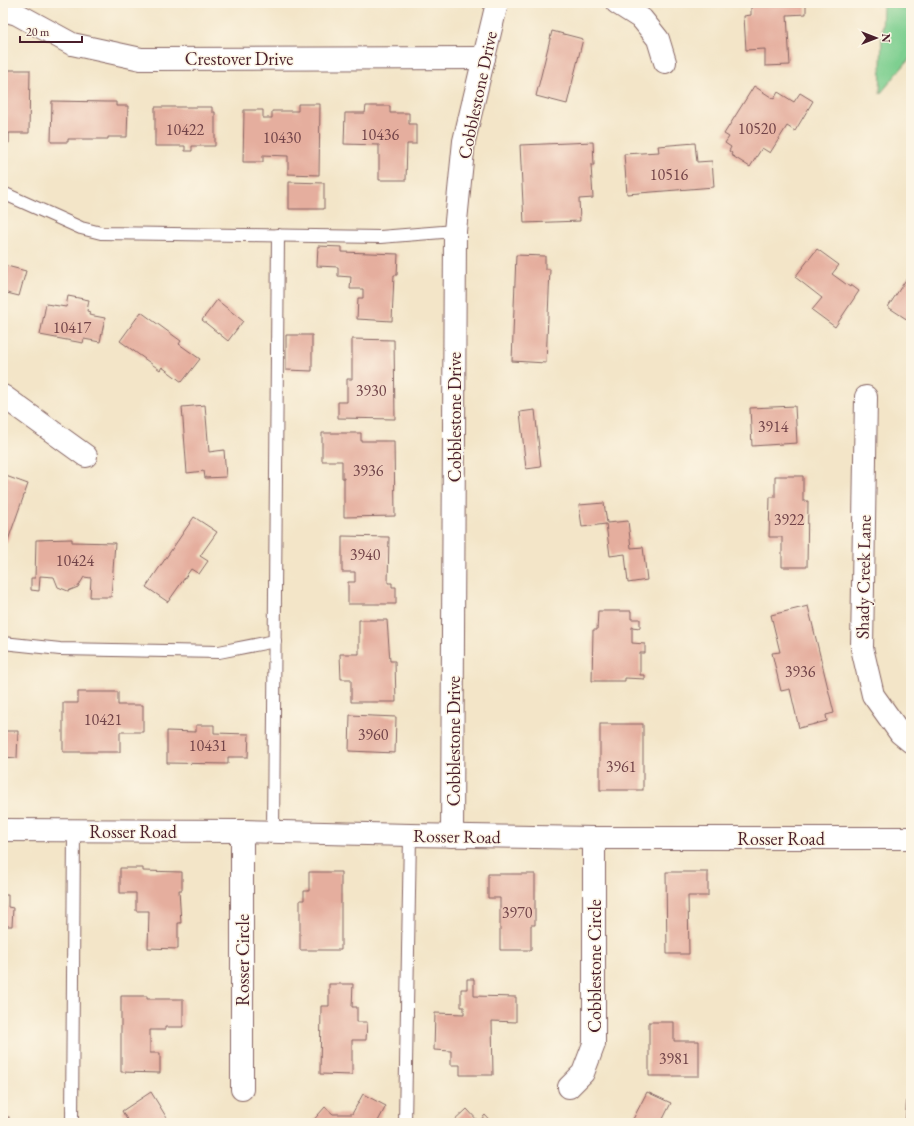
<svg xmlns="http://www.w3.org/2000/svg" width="914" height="1126" viewBox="0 0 914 1126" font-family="'EB Garamond',serif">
<rect width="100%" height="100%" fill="#fcf5e5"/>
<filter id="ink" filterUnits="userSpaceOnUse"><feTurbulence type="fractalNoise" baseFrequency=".025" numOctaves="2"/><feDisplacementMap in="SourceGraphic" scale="8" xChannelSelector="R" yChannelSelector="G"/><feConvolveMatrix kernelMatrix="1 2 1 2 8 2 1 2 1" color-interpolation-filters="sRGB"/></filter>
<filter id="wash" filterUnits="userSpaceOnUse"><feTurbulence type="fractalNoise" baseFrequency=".012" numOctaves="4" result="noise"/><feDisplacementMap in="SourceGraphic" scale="16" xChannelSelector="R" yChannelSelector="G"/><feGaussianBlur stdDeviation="0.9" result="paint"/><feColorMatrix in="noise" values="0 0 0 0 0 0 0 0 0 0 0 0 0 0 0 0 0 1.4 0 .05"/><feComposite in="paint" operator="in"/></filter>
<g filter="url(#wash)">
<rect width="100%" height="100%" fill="#f3e5c8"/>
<path fill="#7ecf90" stroke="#64775e" d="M883 3H911V57L880 94Z"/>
<g id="blocks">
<g fill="#e5ae9e">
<path d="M751 3H806V14L787 15 790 65 765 66V49L746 50 744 16 751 15Z"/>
<path d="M552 31 583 39 567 104 536 96Z"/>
<path d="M4 70H30L29 133H9V143H3Z"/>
<path d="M754 86 774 99 778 92 794 102 800 93 813 101 795 131 787 126 770 153 762 148 750 167 731 155 732 153 729 151 731 147 725 143 729 137 724 134Z"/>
<path d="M52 101 107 102H116V106H128L127 137H108V139H68V142H51Z"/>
<path d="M298 104H320L319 175 288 174V156L263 155V162H243L244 110H263V118H272V111H298Z"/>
<path d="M366 106H390V113H409V124H416V144H407L406 180H379V145L344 144 345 113H365Z"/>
<path d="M155 107H212V112H215V146H192V151H185V146H155Z"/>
<path d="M593 142 594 165H591L593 198 579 199 580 221 524 223 520 145Z"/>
<path d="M695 143 697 162 712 161 714 187 627 194 624 154 659 152 658 146Z"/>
<path d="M289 182 324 183V209H289Z"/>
<path d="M318 246 342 247V252L398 254 397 275H394L392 321 357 319 358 298H363V289H350L351 277 338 276V267L317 266Z"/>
<path d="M817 249 839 265 832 274 850 287 851 285 859 291 835 327 812 310 822 298 795 277Z"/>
<path d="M516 255 545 256V269H550L546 363 512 361Z"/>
<path d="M3 265 26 271 19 296 3 292Z"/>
<path d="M907 278 911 280V322L888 307Z"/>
<path d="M68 296 89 300 87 311 90 312 89 315 105 318 100 342 84 339 83 343 40 335 46 304 66 307Z"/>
<path d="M217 300 243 321 228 341 202 320Z"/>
<path d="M141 312 181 341 179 344 200 359 182 382 162 367 160 370 120 341Z"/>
<path d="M286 335H312V371L286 370Z"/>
<path d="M352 339 394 340 395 419 338 418V402H347V379H352Z"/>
<path d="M205 405 209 452 224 450 226 477 205 478 204 471 187 473 182 407Z"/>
<path d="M795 406 797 443 752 446 750 408Z"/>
<path d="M535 410 541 467 526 469 520 412Z"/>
<path d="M322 433H361V441H394L395 516 344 517V478H342V461H322Z"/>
<path d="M3 475 28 484 7 543H5L4 577H3Z"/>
<path d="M775 476H803V501H808L807 567H782V537H769L770 497H775Z"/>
<path d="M604 503 607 523 628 521 631 548 643 547 647 580 628 583 625 554 610 556 606 524 582 527 579 505Z"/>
<path d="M194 517 217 532 200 556 208 561 199 574 191 569 168 602 146 587Z"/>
<path d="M342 536 389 537 388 583H392V587H396V604H348V582H355V572H342Z"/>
<path d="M72 539V542L115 543 111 597H90L91 578 84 577 78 587 68 591 58 587 54 577 40 576 39 591 31 590V578H35L36 540Z"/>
<path d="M808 606 834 713 826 715 827 721 799 728 790 689 781 691 772 653 780 652 771 615Z"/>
<path d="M598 611H631V619H640V628L632 627V643L645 644V653H640V675H645V679L625 678V681H592L593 630H597Z"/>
<path d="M359 620H387L390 661H395L396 702H351V679H341L340 654H359Z"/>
<path d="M78 692H118V705H143V732H120V752H63V703H78Z"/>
<path d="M350 715 396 717 395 753 349 751Z"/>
<rect x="600" y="724" width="43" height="66"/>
<path d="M196 725H214V733L249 734 248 757H228V764L167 763V731L196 732Z"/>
<path d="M3 731H18L17 758 3 757Z"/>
<path d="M120 868H143V871L182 872V890H179L181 923H178V949L148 948 149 911H136V893H120Z"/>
<path d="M309 872H341V950H300V900H304V891H309Z"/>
<path d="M666 872H708V896H688L689 954H667Z"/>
<path d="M488 874H535V925H531V950H500V898H488Z"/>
<path d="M3 895H8V907L13 908 12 926H3Z"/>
<path d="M467 979H474V996L516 997V1022L492 1021 493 1075H460V1065H451V1051L434 1050 435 1013 464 1014V1007H461V989H467Z"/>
<path d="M329 984H353L352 1007H357V1022H367L366 1040H352V1075L320 1074 321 1006H329Z"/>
<path d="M121 996H147V999H183V1027H165V1030H150V1053H160V1073L121 1072Z"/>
<path d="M649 1022H674V1041H699V1076H649Z"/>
<path d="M151 1092 170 1123H129L122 1111Z"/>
<path d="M647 1092 671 1103 661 1123H631Z"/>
<path d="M363 1094 386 1106 377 1123H311L325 1107 333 1114H352Z"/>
<path d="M907 1096H911V1123H905Z"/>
<path d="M467 1109 479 1122 485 1115 492 1123H452Z"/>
<rect x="3" y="1117" width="6" height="6"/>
</g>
</g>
</g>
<g filter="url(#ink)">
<use href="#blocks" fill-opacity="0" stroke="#856462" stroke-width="1"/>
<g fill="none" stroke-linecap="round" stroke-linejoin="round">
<defs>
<g id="lane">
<path d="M3 193 81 228 101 233 380 237 455 231"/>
<path d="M3 643 60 649 219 652 275 641"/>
<path d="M273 832 278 235"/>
<path d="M72 1123 74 830"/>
<path d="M405 1123 410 835"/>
</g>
<g id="street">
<path d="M617 3 642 19 658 39 665 62"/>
<path d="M3 10 17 14 72 44 141 59 484 58"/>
<path d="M3 396 86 456"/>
<path d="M866 397 862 648 873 695 900 733 911 742"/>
<path d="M3 830 242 831 410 835 594 838H911"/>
<path d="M242 831V1089"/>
<path d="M452 836 455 231 464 141 497 3"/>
<path d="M569 1087 583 1073 594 1044V838"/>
</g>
</defs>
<use href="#lane" stroke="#856462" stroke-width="14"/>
<use href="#street" stroke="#856462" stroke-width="24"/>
<use href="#lane" stroke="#fff" stroke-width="12"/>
<use href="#street" stroke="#fff" stroke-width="22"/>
</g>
</g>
<g text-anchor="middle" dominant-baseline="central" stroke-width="3" stroke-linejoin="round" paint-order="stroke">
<g font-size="16" fill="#714348">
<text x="757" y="128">10520</text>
<text x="185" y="129">10422</text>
<text x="380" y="134">10436</text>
<text x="282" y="137">10430</text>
<text x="669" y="174">10516</text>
<text x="72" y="327">10417</text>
<text x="371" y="390">3930</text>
<text x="773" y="426">3914</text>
<text x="368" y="470">3936</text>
<text x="789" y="519">3922</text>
<text x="365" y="554">3940</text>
<text x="75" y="560">10424</text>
<text x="800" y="671">3936</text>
<text x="103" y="719">10421</text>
<text x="373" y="734">3960</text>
<text x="208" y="745">10431</text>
<text x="621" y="766">3961</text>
<text x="517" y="912">3970</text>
<text x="674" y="1058">3981</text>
</g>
<g font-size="18" fill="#4a1f2b" stroke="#fcf5e5">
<text x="239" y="58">Crestover Drive</text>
<text transform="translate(477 95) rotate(-78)">Cobblestone Drive</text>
<text transform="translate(454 417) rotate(-90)">Cobblestone Drive</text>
<text transform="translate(863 577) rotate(-89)">Shady Creek Lane</text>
<text transform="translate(453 741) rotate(-90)">Cobblestone Drive</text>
<text x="133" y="831">Rosser Road</text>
<text transform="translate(457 836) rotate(1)">Rosser Road</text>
<text x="781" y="838">Rosser Road</text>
<text transform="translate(242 960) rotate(-90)">Rosser Circle</text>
<text transform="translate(594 966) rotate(-90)">Cobblestone Circle</text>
</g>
</g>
<rect width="914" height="1126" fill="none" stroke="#fcf5e5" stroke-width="16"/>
<g transform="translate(876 38) rotate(90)" stroke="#fcf5e5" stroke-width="3" paint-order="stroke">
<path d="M0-3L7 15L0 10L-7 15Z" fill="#4a1f2b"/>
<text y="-6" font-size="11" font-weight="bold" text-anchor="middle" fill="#4a1f2b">N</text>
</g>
<path d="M20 36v6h62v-6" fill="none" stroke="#4a1f2b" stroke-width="2"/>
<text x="26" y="36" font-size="12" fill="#4a1f2b" stroke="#fcf5e5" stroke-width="3" paint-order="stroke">20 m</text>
</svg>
